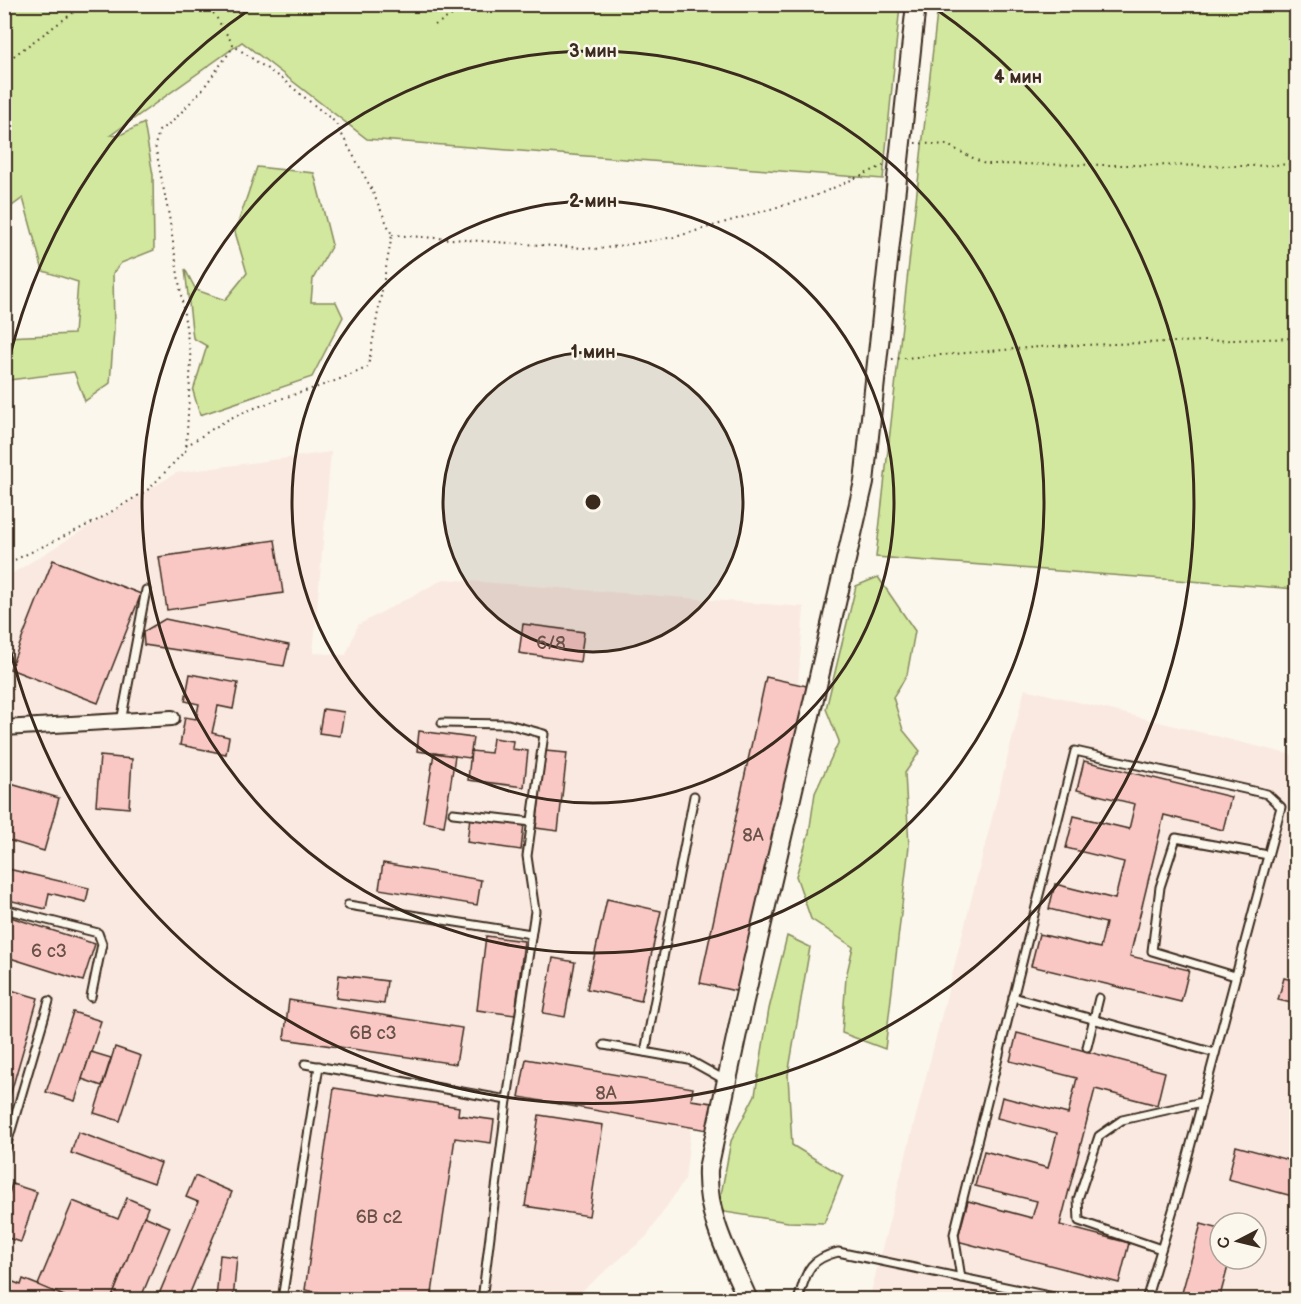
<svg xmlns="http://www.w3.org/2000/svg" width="1301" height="1304" viewBox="0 0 1301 1304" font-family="'Balsamiq Sans',sans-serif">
<rect width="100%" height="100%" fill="#fbf7ec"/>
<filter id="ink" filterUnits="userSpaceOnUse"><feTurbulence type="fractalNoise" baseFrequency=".0167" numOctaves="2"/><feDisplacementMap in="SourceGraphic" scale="12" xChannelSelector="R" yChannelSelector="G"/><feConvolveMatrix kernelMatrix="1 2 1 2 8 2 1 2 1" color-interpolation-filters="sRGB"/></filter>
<g filter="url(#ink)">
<g fill="#fae9e0" fill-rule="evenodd">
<path d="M331 452 313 653 346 655 358 625 444 579 804 607 798 684 807 686 740 992 733 991 707 1130 691 1128 685 1179 646 1237 572 1299 5 1300V578L176 473Z"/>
<path d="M1025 689 1296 756V1299L869 1300ZM1220 1223H1256V1259H1220Z"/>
</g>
<g fill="#d2e89e" stroke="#86895e" stroke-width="1.5">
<path d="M5 4 900 5 883 179 367 139 242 42 111 135 118 136 144 123 153 175 154 250 121 263 113 273 114 330 110 383 85 401 74 372 9 380 5 337 74 334 78 282 43 271 23 198 5 211Z"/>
<path d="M938 4 1296 5V589L876 557Z"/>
<path d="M257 167 314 173 332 245 313 279 311 302H336L343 317 312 377 200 415 193 391 207 346 193 338 185 269 196 290 225 300 247 273 235 232Z"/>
<path d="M878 577 915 631 907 675 893 697 903 730 920 751 905 773 909 846 885 1049 842 1033 846 977 853 947 811 919 796 876 809 833 815 793 839 741 826 709 856 586Z"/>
<path d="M787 936 810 947 788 1075 792 1145 843 1176 824 1223 788 1222 718 1211 731 1141 755 1095 769 1009Z"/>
</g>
<g fill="#f9c8c5" stroke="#3b2a1e" stroke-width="1.5">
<path d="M275 540 283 593 167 610 159 557Z"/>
<path d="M53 560 141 594 98 703 10 669Z"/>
<path d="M165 619 289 645 284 666 144 645 143 632Z"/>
<path d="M523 624 584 632 580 662 519 653Z"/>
<path d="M190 674 238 683 233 709 218 706 212 733 229 737 226 754 180 745 185 717 196 719 199 704 185 701Z"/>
<path d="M766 677 807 686 740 992 700 983Z"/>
<path d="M323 709 344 712 340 736 319 733Z"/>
<path d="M419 731 473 738 470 758 417 751Z"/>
<path d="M493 738 513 741 512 749 528 751 524 787 468 780 471 751 491 753Z"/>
<path d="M545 751 567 753 558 831 536 828Z"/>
<path d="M434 753 455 756 444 826 423 822Z"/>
<path d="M100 756 132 759 129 808 96 805Z"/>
<path d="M1084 761 1231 797 1223 830 1164 815 1130 956 1189 970 1181 1002 1031 966 1039 934 1100 948 1106 923 1049 909 1055 884 1115 899 1124 862 1066 848 1074 816 1129 829 1135 804 1077 790Z"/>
<path d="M4 782 59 798 44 851 4 839Z"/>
<path d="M470 817 524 824 521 850 467 842Z"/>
<path d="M383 863 481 880 477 905 379 889Z"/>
<path d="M4 868 89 888 86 902 49 893 46 909 4 899Z"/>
<path d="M607 899 661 911 641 1001 587 989Z"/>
<path d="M4 915 95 944 83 981 10 958 7 968 4 967Z"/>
<path d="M486 936 524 941 515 1015 477 1010Z"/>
<path d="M553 958 575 962 565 1017 543 1013Z"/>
<path d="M339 975 387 981 384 1004 336 998Z"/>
<path d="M1284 978 1296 981V1004L1278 1000Z"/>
<path d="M4 988 38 998 4 1117Z"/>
<path d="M289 1000 462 1028 456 1064 284 1039Z"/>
<path d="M73 1012 101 1021 75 1101 46 1092Z"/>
<path d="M1017 1033 1165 1072 1157 1105 1095 1089 1060 1225 1129 1243 1119 1283 957 1241 968 1201 1032 1218 1037 1201 975 1186 984 1151 1048 1168 1057 1133 997 1118 1002 1097 1068 1114 1077 1078 1010 1061Z"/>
<path d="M115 1047 141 1056 120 1121 94 1113Z"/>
<path d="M91 1052 111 1058 102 1086 82 1079Z"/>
<path d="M526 1059 693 1088 691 1100 712 1103 707 1130 519 1097Z"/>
<path d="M334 1088 459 1107 458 1115 494 1120 491 1143 455 1138 431 1300H371L339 1295 338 1300H329L330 1294 305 1290Z"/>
<path d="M539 1115 603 1125 589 1216 525 1206Z"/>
<path d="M78 1132 161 1163 154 1183 71 1153Z"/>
<path d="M1236 1146 1296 1162V1197L1228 1179Z"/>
<path d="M195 1176 232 1192 187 1300H159L157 1299 198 1202 186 1197Z"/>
<path d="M12 1184 37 1192 21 1242 4 1237V1209Z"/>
<path d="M127 1198 148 1207 111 1300H73L38 1285 73 1201 118 1219Z"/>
<path d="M144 1216 170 1227 140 1300H111Z"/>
<path d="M1201 1224 1220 1229V1259H1230L1219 1300H1180Z"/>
<path d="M220 1255 237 1257 233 1300H216Z"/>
<path d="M23 1279 38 1285 73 1300H4L11 1281 21 1285Z"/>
</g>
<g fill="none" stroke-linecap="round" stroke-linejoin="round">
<defs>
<g id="service">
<path d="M121 722 146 590"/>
<path d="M442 723 508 724 544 734 527 856 535 911 507 1100 482 1300"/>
<path d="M453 813 532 822"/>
<path d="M348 905 531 934"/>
<path d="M4 909 98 933 102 944 91 997"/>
<path d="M1235 976 1152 951 1160 887 1176 838 1268 855"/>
<path d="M1013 997 1215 1053"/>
<path d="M604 1045 689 1060 725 1080"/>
<path d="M1087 1047 1099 998"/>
<path d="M645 1052 694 796"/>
<path d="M305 1064 507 1100"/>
<path d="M4 1154 49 1001"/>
<path d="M1161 1249 1079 1221 1078 1199 1099 1136 1122 1120 1202 1102"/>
<path d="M961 1278 954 1234 1075 751 1267 794 1281 807 1176 1200 1146 1300"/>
<path d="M282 1299 319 1066"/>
<path d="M798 1300C807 1272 807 1260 838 1252L1068 1300"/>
</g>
<path id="minor" d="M4 728 172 718"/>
<path id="tertiary" d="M748 1300C729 1256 706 1217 708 1169L743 1005 864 482 916 4"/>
</defs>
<use href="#service" stroke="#3b2a1e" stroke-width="11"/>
<use href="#minor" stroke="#3b2a1e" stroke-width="18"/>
<use href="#tertiary" stroke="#3b2a1e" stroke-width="22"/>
<g stroke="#3b2a1e" stroke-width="2" stroke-dasharray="1.5 4.5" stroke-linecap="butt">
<path d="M435 25 471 4"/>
<path d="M4 63 85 4"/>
<path d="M915 143 947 145 985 164 1251 166 1296 164"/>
<path d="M392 235 599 249 675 237 815 196 885 165"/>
<path d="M892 359 1052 346 1296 338"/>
<path d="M186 446C201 437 217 425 233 417 277 397 325 388 368 367L392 235 370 186 335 122 282 79 234 46 208 4"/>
<path d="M4 565 96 521 149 489 186 450 191 360 169 216 155 145 159 131 174 120 202 90 234 46"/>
</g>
<use href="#service" stroke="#fbf7ec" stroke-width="7"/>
<use href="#minor" stroke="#fbf7ec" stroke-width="14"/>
<use href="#tertiary" stroke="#fbf7ec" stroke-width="18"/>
</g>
</g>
<circle cx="593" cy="502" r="150" fill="#3b2a1e" fill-opacity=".12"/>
<g fill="none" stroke="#3b2a1e" stroke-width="3">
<circle cx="593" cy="502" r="150"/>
<circle cx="593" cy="502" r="301"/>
<circle cx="593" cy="502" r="451"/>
<path d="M5 377A601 601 0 0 1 253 7M933 7A601 601 0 1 1 5 627"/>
</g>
<g text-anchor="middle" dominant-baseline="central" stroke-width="5" stroke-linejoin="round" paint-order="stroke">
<g font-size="18" fill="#6a5248">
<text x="551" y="643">6/8</text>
<text x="753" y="835">8А</text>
<text x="49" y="951">6 с3</text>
<text x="373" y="1033">6В с3</text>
<text x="606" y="1093">8А</text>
<text x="379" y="1217">6В с2</text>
</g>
</g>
<circle cx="593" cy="502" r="9" fill="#3b2a1e" stroke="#fbf7ec" stroke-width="3"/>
<g font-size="18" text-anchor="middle" font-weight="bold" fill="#3b2a1e" stroke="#fbf7ec" stroke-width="5" stroke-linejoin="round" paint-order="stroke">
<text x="593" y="57">3 мин</text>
<text x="1018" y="83">4 мин</text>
<text x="593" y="207">2 мин</text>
<text x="593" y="358">1 мин</text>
</g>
<rect width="1301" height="1304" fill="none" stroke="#fbf7ec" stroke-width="24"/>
<rect x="12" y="12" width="1277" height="1280" fill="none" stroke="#3b2a1e" stroke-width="2" filter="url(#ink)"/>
<g transform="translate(1238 1241) rotate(263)"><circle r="28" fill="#fbf7ec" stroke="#aea59a" stroke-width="1.5"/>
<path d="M0-4.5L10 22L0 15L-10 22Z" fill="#3b2a1e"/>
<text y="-9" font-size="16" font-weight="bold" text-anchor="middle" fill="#3b2a1e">С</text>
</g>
</svg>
